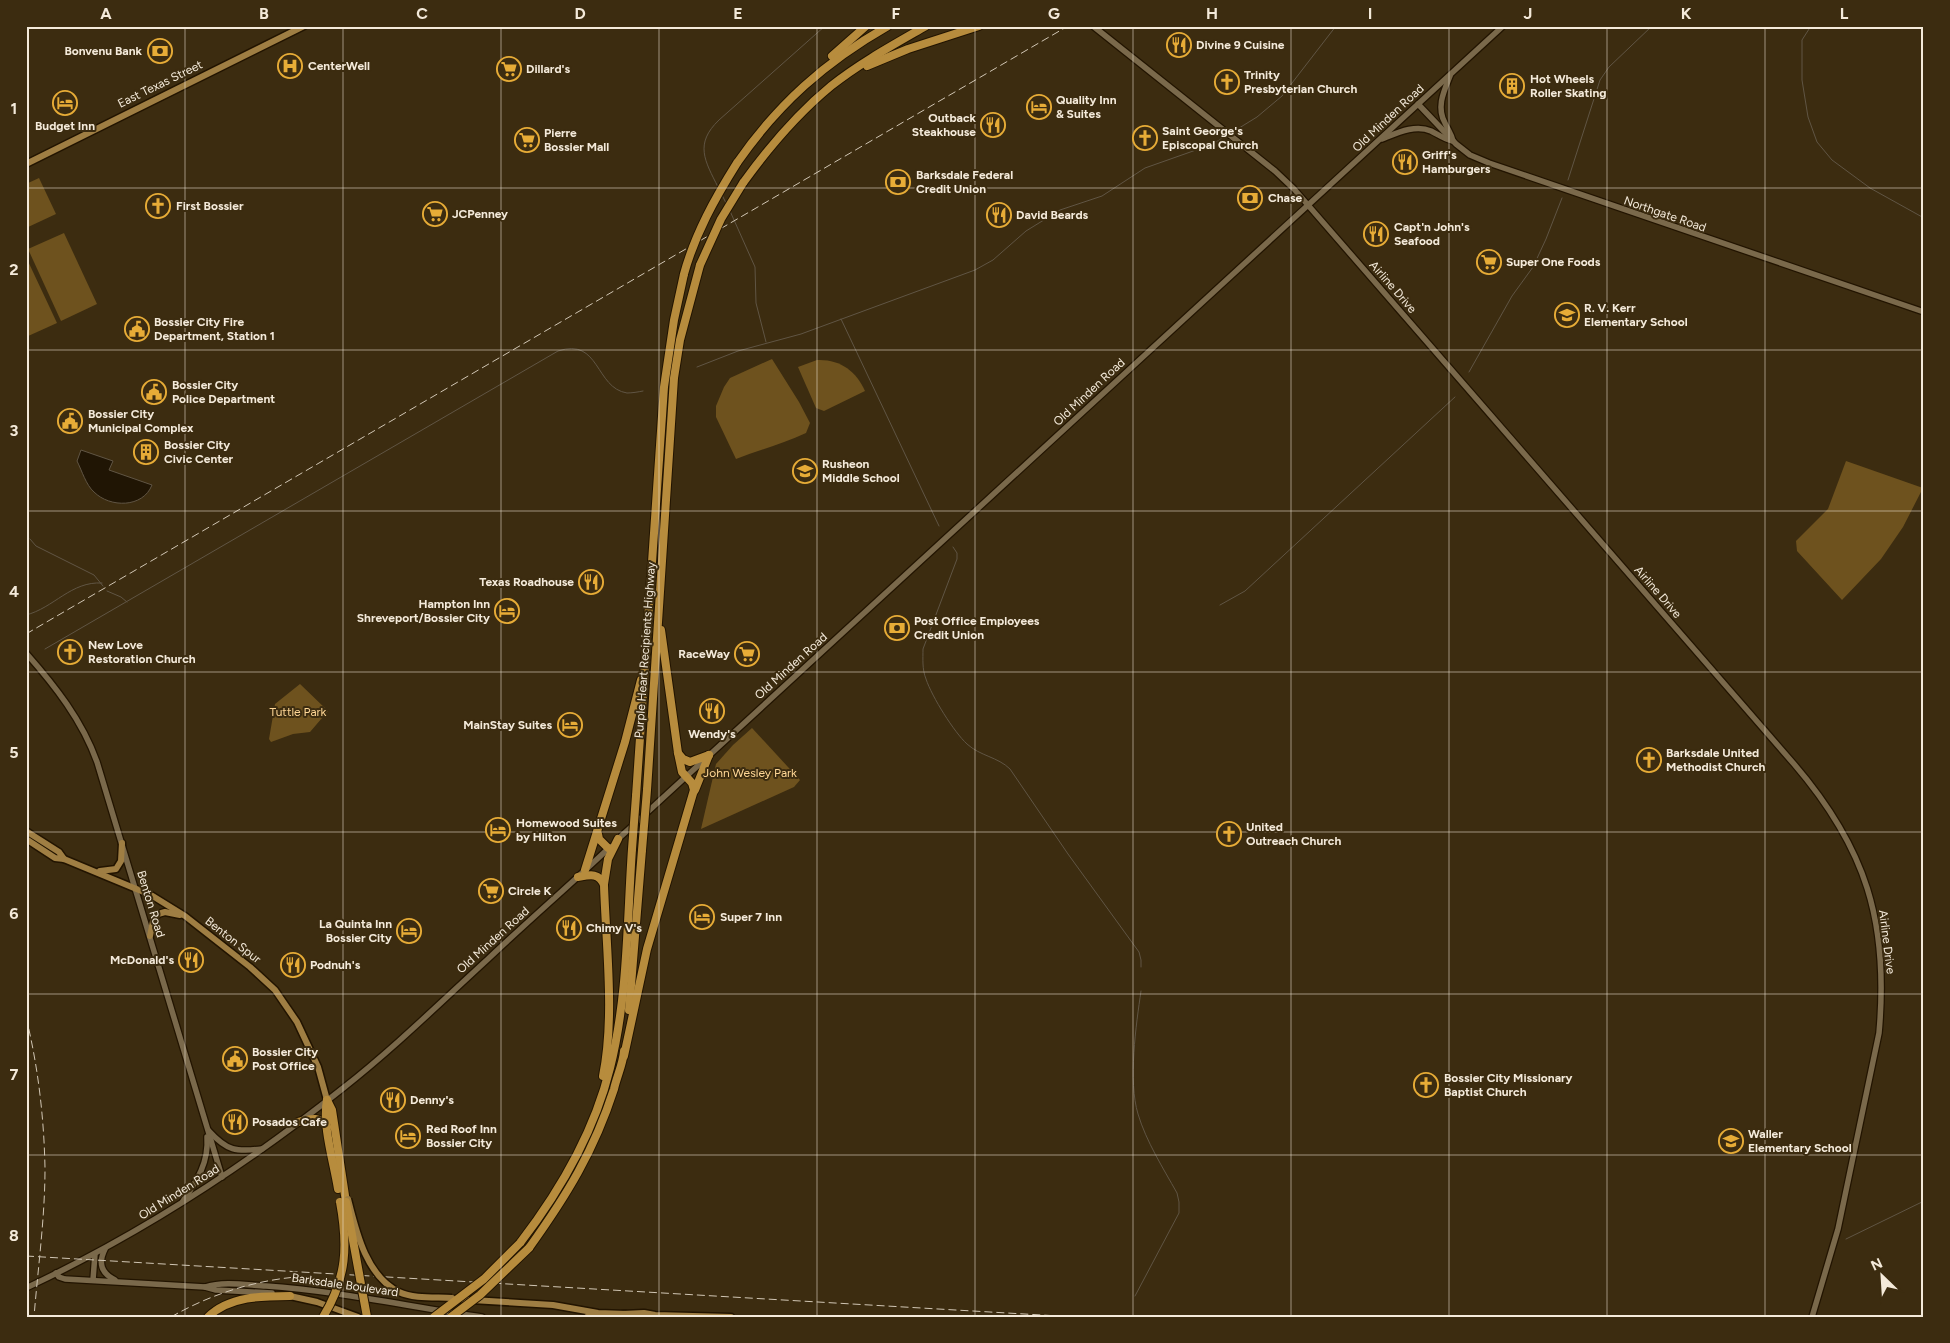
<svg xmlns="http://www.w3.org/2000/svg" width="1950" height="1343" viewBox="0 0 1950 1343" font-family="Figtree,sans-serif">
<rect width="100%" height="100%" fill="#3c2c10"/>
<g fill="#6e521e">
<path d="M39 178 56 214 26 228V184Z"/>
<path d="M64 233 97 304 61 321 28 249Z"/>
<path d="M26 257 57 323 26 337Z"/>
<path d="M772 359 799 402 810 423 806 433C783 444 759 450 736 459L716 417V406L724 387 730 378Z"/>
<path d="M817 360C840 359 856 371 865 391L824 411 816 408 798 367Z"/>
<path d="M1846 461 1923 488 1903 527 1881 559 1842 600 1797 551 1796 541 1828 509Z"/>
<path d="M300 684 328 711 310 732 293 734 271 742 269 739 275 704Z"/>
<path d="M752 728 800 780 794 787 701 829 716 764 733 745Z"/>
</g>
<path fill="#201504" stroke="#605544" d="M81 450 113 461 109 470 152 485C143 508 110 508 94 492 86 485 82 471 77 461Z"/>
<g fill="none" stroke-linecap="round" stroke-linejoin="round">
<g stroke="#605544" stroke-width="1">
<path d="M1811 26 1802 40V80L1808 117 1817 142 1832 160 1870 188 1924 218"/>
<path d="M1231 133 1257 117 1282 96 1336 26"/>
<path d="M1568 180 1600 80 1609 67 1652 26"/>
<path d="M718 187C705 161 694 144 719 120L825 26"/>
<path d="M722 195 727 205"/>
<path d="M730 211 755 267 756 303 766 342"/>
<path d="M841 319 939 526"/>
<path d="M697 367 738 351 801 334 975 270 993 260 1026 231 1060 210 1102 196 1145 168 1213 144 1227 135"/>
<path d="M1469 372 1512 296 1533 267 1546 239 1562 198"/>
<path d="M30 539 36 546 94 575 103 586"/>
<path d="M953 547 957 553V559L923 649C923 659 922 669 926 679 932 697 954 732 967 744 980 756 998 757 1010 769L1068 854 1139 952 1141 960V967"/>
<path d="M107 591 121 597 127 602"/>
<path d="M1220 605 1245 591 1455 397"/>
<path d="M26 615C54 608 71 581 102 583"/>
<path d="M45 649 558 351C600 337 595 388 627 393 632 393 638 392 643 391"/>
<path d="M1846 1239 1924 1201"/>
<path d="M1135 1296 1179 1213V1202L1177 1193C1163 1168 1146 1141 1138 1114 1128 1081 1136 1025 1141 991"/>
</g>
<defs>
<g id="secondary">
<path d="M1093 26 1275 171 1294 189 1794 764C1866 848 1889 922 1879 1033L1838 1229 1812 1317"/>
<path d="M1418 104 1456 144 1470 155 1489 163 1924 312"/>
<path d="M1382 139C1397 133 1415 124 1431 131 1439 135 1444 139 1453 141 1451 133 1448 130 1445 123 1436 107 1444 91 1450 76"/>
<path d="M26 653C55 686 82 720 97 762L222 1177"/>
<path d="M617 840 1503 26"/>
<path d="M209 1131C227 1151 236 1152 262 1149"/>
<path d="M183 1201C197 1181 209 1162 207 1137"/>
<path d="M105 1249C98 1263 101 1273 115 1280"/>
<path d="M56 1273 59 1277 65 1279 205 1287C224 1281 246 1285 266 1286 339 1291 410 1307 482 1317"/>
<path d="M93 1280 95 1254"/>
<path d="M205 1287 216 1290 272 1293"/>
<path d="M26 1288C139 1235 244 1167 342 1089 393 1049 440 1003 488 959 528 921 570 885 610 847"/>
</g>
<g id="primary">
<path d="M26 164 304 26"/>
<path d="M26 831 59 852 64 859"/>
<path d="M26 839 55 858 64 859 151 895 185 916 250 967 275 990 297 1022 318 1067 327 1100"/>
<path d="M100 871 116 869 121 861 122 843"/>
<path d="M150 936 153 921 158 914 165 912 180 915"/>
<path d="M290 1296 317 1302 358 1317"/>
<path d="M455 1299 553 1305 598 1313 626 1314"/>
<path d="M623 1314 644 1313 655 1315 731 1317"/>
<path d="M587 1317 600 1316"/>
</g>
<g id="highway">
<path d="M832 56 866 26"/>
<path d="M867 66 908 49 979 26"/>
<path d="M737 163C778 104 825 62 888 26"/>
<path d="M743 183C769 147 797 114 831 86 860 63 893 45 926 26"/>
<path d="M678 753 683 759 690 762 709 755"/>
<path d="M647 790 674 378 680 340 700 265"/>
<path d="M695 790 709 755"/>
<path d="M636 796 664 387 674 320 684 274"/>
<path d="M598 834 599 839 608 848"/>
<path d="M585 870 625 742 641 680"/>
<path d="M578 877C589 875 599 872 604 885 606 946 615 1017 603 1076"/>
<path d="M604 884 608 859 618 839"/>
<path d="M629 1010 642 850"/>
<path d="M624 1056 647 949 694 790 692 783 682 772 678 753 661 630"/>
<path d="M327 1100 332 1110 346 1202"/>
<path d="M327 1100C322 1126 334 1163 338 1189"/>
<path d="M298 1122C310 1119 319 1115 327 1127"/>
<path d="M520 1243C560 1191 594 1133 610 1068 628 997 627 921 632 849"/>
<path d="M529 1248C567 1195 594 1151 614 1089 617 1076 623 1064 624 1051"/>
<path d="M208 1317C229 1296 263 1296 290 1296"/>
</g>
</defs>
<use href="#secondary" stroke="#221400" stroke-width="8"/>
<use href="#primary" stroke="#221400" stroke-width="9"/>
<use href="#highway" stroke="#221400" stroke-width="10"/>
<use href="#secondary" stroke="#7a694b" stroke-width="5.5"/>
<use href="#primary" stroke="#9f7e43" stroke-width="6"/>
<use href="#highway" stroke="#b78c3d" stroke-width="8"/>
<g stroke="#d1c6b4" stroke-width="1" stroke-dasharray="8 4" stroke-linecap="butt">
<path d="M26 634 1068 26"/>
<path d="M26 1017C38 1066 44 1117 45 1168 45 1218 38 1267 34 1317"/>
<path d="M26 1256 1076 1317"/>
<path d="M171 1317C209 1295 252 1281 296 1277"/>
</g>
<defs>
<path id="primary-bridge" d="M348 1199C356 1231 366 1276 399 1292 414 1299 435 1297 452 1298"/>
<g id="highway-bridge">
<path d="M700 265 721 219 743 183"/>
<path d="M684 274C695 234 715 198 737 163"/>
<path d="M632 849 636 796"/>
<path d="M642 850 647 790"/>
<path d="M346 1202 367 1317"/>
<path d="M323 1317C347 1278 348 1245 340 1202"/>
<path d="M434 1317 484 1279 520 1243"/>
<path d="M451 1317 480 1295 529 1248"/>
</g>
</defs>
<use href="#primary-bridge" stroke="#221400" stroke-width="9" stroke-linecap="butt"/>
<use href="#highway-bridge" stroke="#221400" stroke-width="10" stroke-linecap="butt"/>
<use href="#primary-bridge" stroke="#9f7e43" stroke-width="6"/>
<use href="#highway-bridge" stroke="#b78c3d" stroke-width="8"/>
</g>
<path fill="none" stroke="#f4eada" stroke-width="1" stroke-opacity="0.55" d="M185 26V1317M343 26V1317M501 26V1317M659 26V1317M817 26V1317M975 26V1317M1133 26V1317M1291 26V1317M1449 26V1317M1607 26V1317M1765 26V1317M26 188H1924M26 350H1924M26 511H1924M26 672H1924M26 832H1924M26 994H1924M26 1155H1924"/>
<defs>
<symbol id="restaurant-ring" viewBox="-11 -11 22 22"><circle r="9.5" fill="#3c2c10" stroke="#e7ac37" stroke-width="1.5"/><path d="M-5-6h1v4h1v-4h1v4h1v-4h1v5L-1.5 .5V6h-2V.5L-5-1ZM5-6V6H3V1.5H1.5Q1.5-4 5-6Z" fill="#e7ac37"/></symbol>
<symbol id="bank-ring" viewBox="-11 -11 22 22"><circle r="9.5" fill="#3c2c10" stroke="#e7ac37" stroke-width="1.5"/><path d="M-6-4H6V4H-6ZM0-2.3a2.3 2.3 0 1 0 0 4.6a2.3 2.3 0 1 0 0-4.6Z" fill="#e7ac37"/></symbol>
<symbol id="hospital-ring" viewBox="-11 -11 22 22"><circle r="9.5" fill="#3c2c10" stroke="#e7ac37" stroke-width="1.5"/><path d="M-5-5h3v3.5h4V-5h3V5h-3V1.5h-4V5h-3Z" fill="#e7ac37"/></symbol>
<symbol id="supermarket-ring" viewBox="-11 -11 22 22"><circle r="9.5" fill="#3c2c10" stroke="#e7ac37" stroke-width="1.5"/><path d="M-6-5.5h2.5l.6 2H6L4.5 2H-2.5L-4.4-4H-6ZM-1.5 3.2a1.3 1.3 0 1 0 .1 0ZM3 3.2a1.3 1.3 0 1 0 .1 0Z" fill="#e7ac37"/></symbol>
<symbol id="church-ring" viewBox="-11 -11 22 22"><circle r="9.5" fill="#3c2c10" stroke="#e7ac37" stroke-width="1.5"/><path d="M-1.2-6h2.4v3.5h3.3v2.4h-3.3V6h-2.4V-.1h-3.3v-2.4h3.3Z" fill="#e7ac37"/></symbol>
<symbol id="building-ring" viewBox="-11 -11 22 22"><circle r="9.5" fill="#3c2c10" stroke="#e7ac37" stroke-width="1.5"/><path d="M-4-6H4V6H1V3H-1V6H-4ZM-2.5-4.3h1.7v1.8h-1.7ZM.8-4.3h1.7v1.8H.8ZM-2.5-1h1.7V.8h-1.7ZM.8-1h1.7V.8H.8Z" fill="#e7ac37"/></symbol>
<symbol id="hotel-ring" viewBox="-11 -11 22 22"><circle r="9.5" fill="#3c2c10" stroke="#e7ac37" stroke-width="1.5"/><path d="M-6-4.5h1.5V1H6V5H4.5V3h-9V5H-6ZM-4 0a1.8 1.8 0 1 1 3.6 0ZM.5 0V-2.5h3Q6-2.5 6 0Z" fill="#e7ac37"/></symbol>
<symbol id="school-ring" viewBox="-11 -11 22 22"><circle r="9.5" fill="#3c2c10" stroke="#e7ac37" stroke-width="1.5"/><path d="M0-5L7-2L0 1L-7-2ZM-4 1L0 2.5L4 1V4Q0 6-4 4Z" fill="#e7ac37"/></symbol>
<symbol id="civic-ring" viewBox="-11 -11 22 22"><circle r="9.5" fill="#3c2c10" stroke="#e7ac37" stroke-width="1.5"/><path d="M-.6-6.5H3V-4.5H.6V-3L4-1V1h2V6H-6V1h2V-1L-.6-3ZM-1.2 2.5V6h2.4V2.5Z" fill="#e7ac37"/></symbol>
</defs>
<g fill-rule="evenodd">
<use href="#restaurant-ring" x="1165" y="31" width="28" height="28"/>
<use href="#bank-ring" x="146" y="37" width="28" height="28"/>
<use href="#hospital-ring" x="276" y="52" width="28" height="28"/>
<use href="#supermarket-ring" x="495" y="55" width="28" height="28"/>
<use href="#church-ring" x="1213" y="68" width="28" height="28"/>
<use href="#building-ring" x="1498" y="72" width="28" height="28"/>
<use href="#hotel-ring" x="51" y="89" width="28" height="28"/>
<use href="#hotel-ring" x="1025" y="93" width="28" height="28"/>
<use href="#restaurant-ring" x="979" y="111" width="28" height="28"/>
<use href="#church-ring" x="1131" y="124" width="28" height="28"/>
<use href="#supermarket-ring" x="513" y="126" width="28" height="28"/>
<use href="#restaurant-ring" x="1391" y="148" width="28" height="28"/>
<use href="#bank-ring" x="884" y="168" width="28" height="28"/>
<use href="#bank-ring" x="1236" y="184" width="28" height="28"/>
<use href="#church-ring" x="144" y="192" width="28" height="28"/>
<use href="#supermarket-ring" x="421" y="200" width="28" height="28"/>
<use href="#restaurant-ring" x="985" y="201" width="28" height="28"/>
<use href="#restaurant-ring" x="1362" y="220" width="28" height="28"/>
<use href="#supermarket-ring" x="1475" y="248" width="28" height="28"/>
<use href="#school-ring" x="1553" y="301" width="28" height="28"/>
<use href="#civic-ring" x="123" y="315" width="28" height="28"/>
<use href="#civic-ring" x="140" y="378" width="28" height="28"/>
<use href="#civic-ring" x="56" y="407" width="28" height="28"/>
<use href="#building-ring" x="132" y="438" width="28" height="28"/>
<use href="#school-ring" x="791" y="457" width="28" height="28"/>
<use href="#restaurant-ring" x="577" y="568" width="28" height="28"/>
<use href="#hotel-ring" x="493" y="597" width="28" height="28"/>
<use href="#bank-ring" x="883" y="614" width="28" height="28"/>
<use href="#church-ring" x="56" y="638" width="28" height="28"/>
<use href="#supermarket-ring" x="733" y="640" width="28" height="28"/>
<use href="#restaurant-ring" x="698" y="697" width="28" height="28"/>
<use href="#hotel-ring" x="556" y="711" width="28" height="28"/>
<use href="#church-ring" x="1635" y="746" width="28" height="28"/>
<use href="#hotel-ring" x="484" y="816" width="28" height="28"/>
<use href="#church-ring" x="1215" y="820" width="28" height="28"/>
<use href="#supermarket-ring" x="477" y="877" width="28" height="28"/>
<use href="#hotel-ring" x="688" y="903" width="28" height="28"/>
<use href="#restaurant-ring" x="555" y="914" width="28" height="28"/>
<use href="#hotel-ring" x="395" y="917" width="28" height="28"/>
<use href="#restaurant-ring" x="177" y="946" width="28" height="28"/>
<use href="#restaurant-ring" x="279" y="951" width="28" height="28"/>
<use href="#civic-ring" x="221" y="1045" width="28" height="28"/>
<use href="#church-ring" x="1412" y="1071" width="28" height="28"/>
<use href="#restaurant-ring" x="379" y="1086" width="28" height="28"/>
<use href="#restaurant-ring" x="221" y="1108" width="28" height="28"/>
<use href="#hotel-ring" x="394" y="1122" width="28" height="28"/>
<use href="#school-ring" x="1717" y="1127" width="28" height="28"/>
</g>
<g text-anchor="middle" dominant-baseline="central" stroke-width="4" stroke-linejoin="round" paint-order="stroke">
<g font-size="12" font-weight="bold" fill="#f4eada" stroke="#3c2c10" text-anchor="start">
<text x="1196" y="45">Divine 9 Cuisine</text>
<text x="142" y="51" text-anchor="end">Bonvenu Bank</text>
<text x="308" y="66">CenterWell</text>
<text x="526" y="69">Dillard's</text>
<text x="1244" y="75">Trinity<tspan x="1244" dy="14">Presbyterian Church</tspan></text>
<text x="1530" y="79">Hot Wheels<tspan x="1530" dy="14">Roller Skating</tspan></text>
<text x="1056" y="100">Quality Inn<tspan x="1056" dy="14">&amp; Suites</tspan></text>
<text x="976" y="118" text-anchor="end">Outback<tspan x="976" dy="14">Steakhouse</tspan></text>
<text x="65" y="126" text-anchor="middle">Budget Inn</text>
<text x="1162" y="131">Saint George's<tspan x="1162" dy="14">Episcopal Church</tspan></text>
<text x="544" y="133">Pierre<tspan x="544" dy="14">Bossier Mall</tspan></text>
<text x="1422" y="155">Griff's<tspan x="1422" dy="14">Hamburgers</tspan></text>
<text x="916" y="175">Barksdale Federal<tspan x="916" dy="14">Credit Union</tspan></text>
<text x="1268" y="198">Chase</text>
<text x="176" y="206">First Bossier</text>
<text x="452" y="214">JCPenney</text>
<text x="1016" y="215">David Beards</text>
<text x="1394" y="227">Capt'n John's<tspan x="1394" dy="14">Seafood</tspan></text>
<text x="1506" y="262">Super One Foods</text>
<text x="1584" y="308">R. V. Kerr<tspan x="1584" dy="14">Elementary School</tspan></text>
<text x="154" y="322">Bossier City Fire<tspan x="154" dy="14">Department, Station 1</tspan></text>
<text x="172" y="385">Bossier City<tspan x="172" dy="14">Police Department</tspan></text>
<text x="88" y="414">Bossier City<tspan x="88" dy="14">Municipal Complex</tspan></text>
<text x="164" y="445">Bossier City<tspan x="164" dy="14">Civic Center</tspan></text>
<text x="822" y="464">Rusheon<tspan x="822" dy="14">Middle School</tspan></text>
<text x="574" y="582" text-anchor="end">Texas Roadhouse</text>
<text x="490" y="604" text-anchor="end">Hampton Inn<tspan x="490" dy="14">Shreveport/Bossier City</tspan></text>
<text x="914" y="621">Post Office Employees<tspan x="914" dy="14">Credit Union</tspan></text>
<text x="88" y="645">New Love<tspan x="88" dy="14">Restoration Church</tspan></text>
<text x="730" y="654" text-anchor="end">RaceWay</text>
<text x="552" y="725" text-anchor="end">MainStay Suites</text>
<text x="712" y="734" text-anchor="middle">Wendy's</text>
<text x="1666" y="753">Barksdale United<tspan x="1666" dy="14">Methodist Church</tspan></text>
<text x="516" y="823">Homewood Suites<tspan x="516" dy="14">by Hilton</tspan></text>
<text x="1246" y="827">United<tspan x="1246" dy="14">Outreach Church</tspan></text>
<text x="508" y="891">Circle K</text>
<text x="720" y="917">Super 7 Inn</text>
<text x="392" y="924" text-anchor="end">La Quinta Inn<tspan x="392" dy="14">Bossier City</tspan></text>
<text x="586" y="928">Chimy V's</text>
<text x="174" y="960" text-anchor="end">McDonald's</text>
<text x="310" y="965">Podnuh's</text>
<text x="252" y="1052">Bossier City<tspan x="252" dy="14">Post Office</tspan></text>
<text x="1444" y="1078">Bossier City Missionary<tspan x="1444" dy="14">Baptist Church</tspan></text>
<text x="410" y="1100">Denny's</text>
<text x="252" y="1122">Posados Cafe</text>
<text x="426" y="1129">Red Roof Inn<tspan x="426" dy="14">Bossier City</tspan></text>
<text x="1748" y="1134">Waller<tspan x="1748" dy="14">Elementary School</tspan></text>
</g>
<g font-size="12" fill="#f4eada" stroke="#3c2c10">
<text transform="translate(160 84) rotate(-26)">East Texas Street</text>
<text transform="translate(1388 118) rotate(-43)">Old Minden Road</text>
<text transform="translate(1665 214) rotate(19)">Northgate Road</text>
<text transform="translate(1393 287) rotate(49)">Airline Drive</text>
<text transform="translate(1089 392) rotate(-43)">Old Minden Road</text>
<text transform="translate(1658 592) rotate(49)">Airline Drive</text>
<text transform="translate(645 650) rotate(-86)">Purple Heart Recipients Highway</text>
<text transform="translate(791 666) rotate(-42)">Old Minden Road</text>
<text transform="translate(151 904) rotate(73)">Benton Road</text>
<text transform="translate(233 940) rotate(38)">Benton Spur</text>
<text transform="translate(493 940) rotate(-42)">Old Minden Road</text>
<text transform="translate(1887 942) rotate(83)">Airline Drive</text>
<text transform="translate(179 1192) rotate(-32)">Old Minden Road</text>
<text transform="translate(345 1285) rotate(8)">Barksdale Boulevard</text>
</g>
<g font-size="12" fill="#ffd796" stroke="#3c2c10">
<text x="298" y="712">Tuttle Park</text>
<text x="750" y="773">John Wesley Park</text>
</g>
</g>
<rect width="1950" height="1343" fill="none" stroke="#3c2c10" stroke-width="55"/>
<g transform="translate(1882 1276) rotate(335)" stroke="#3c2c10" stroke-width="4" paint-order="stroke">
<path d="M0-4L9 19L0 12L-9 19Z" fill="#f4eada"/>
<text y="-8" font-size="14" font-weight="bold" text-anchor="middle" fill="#f4eada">N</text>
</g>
<rect x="28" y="28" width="1894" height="1288" fill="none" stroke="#f4eada" stroke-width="2"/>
<g font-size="16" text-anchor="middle" font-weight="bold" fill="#f4eada">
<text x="106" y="19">A</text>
<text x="264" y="19">B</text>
<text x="422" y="19">C</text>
<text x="580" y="19">D</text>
<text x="738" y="19">E</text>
<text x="896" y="19">F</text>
<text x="1054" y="19">G</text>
<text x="1212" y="19">H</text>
<text x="1370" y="19">I</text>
<text x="1528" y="19">J</text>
<text x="1686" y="19">K</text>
<text x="1844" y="19">L</text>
<text x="14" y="114">1</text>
<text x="14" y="275">2</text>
<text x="14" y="436">3</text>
<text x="14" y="597">4</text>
<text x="14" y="758">5</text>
<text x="14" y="919">6</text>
<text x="14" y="1080">7</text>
<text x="14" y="1241">8</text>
</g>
</svg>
